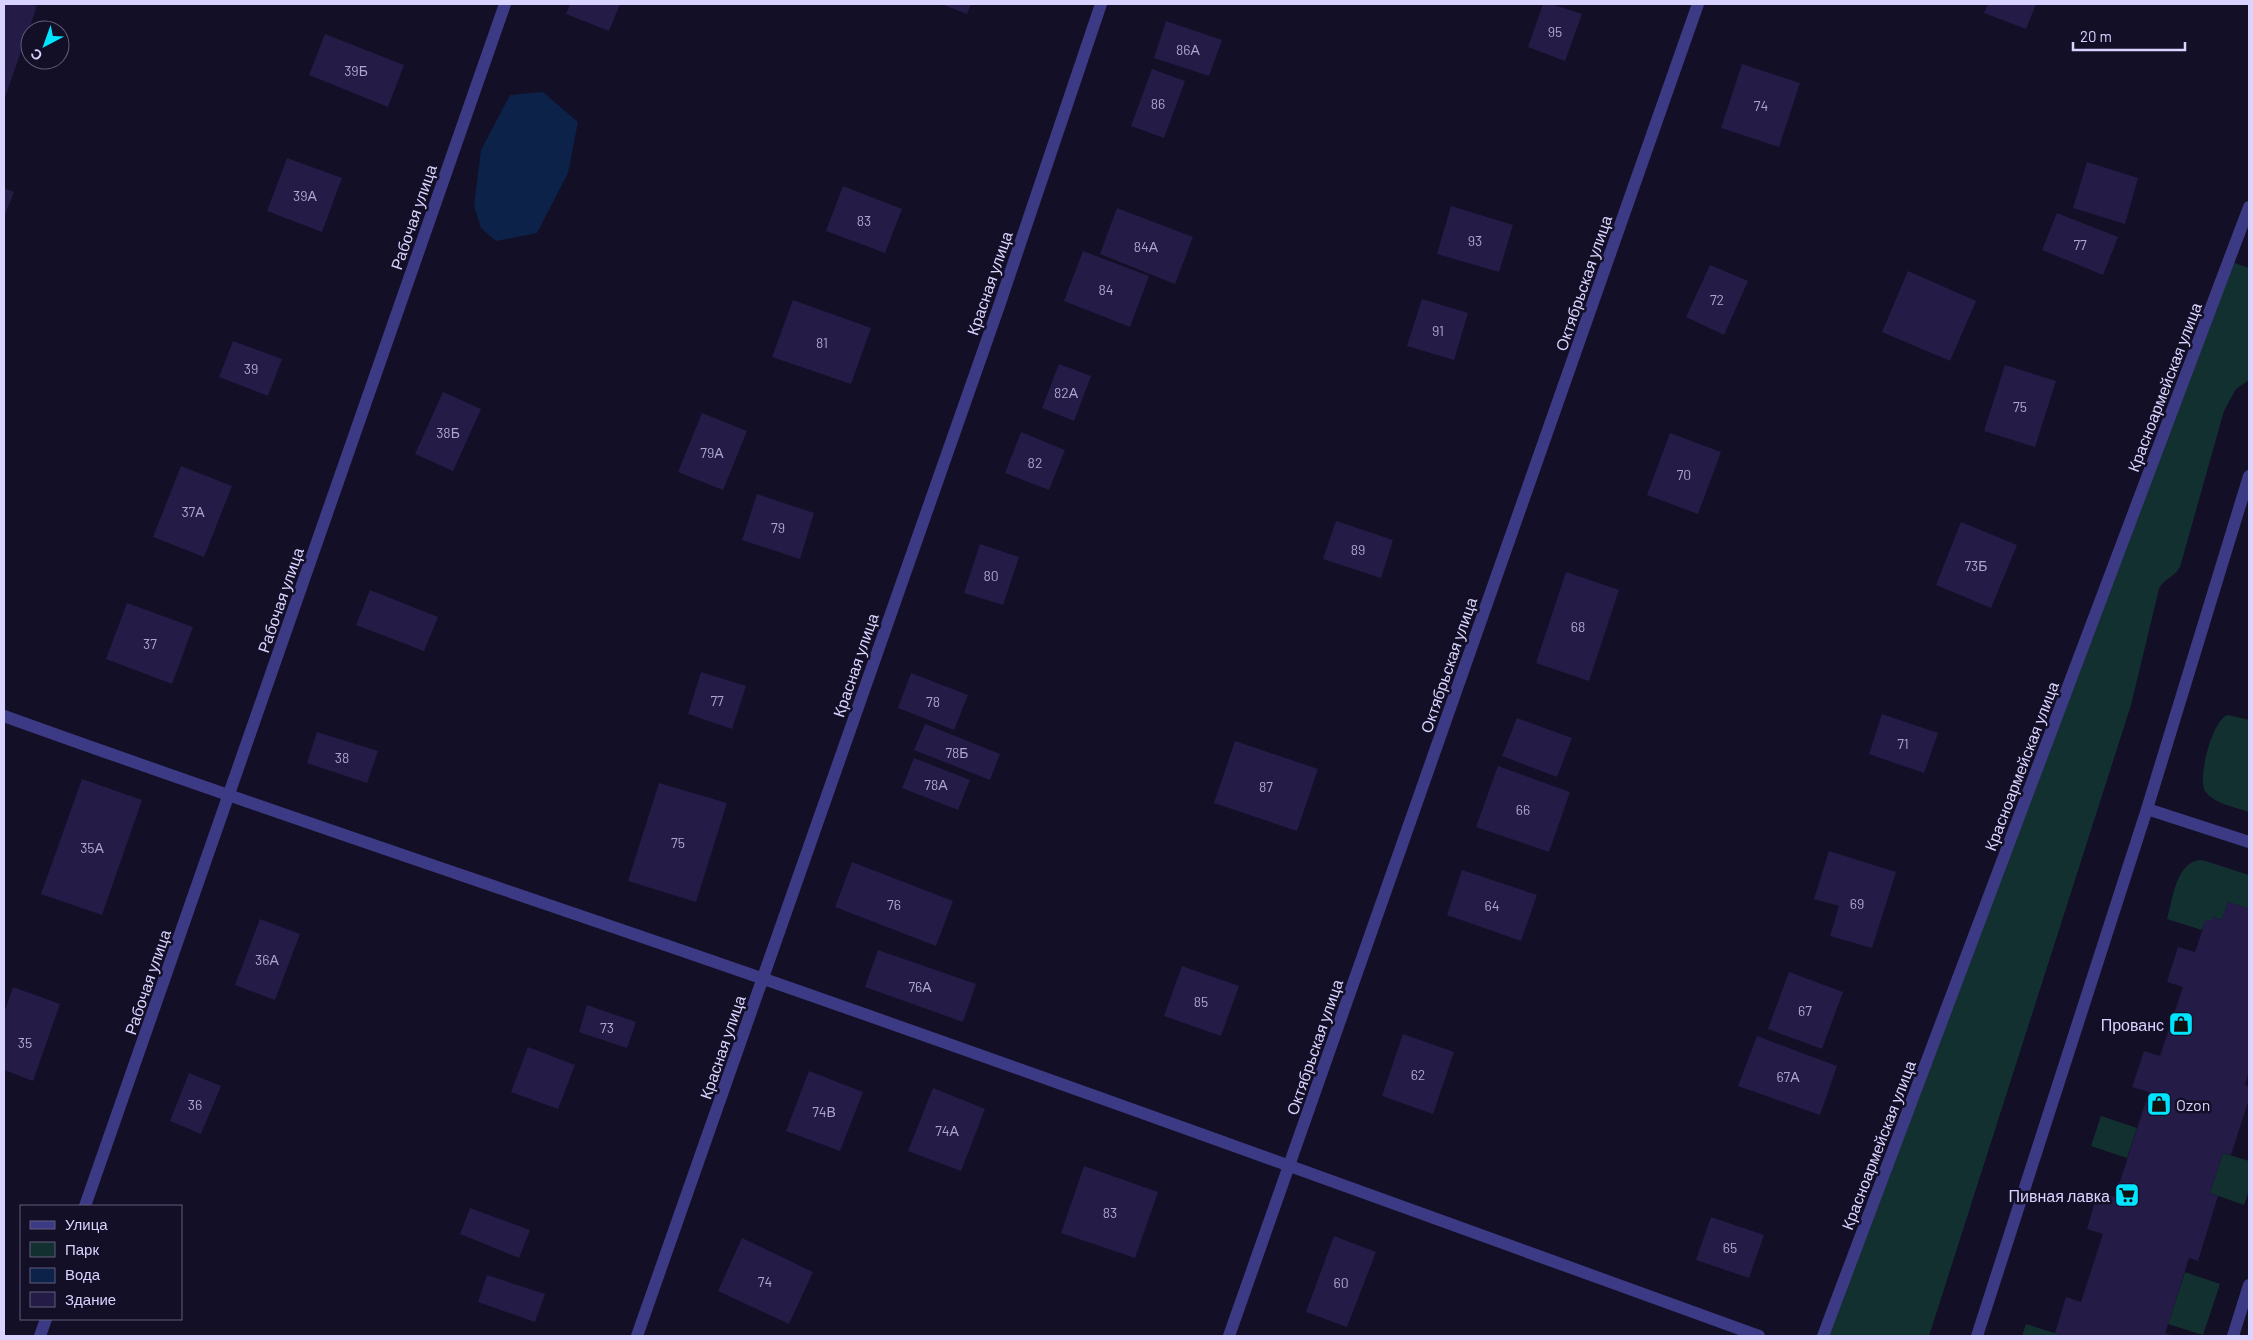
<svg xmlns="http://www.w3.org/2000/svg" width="2253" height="1340" viewBox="0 0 2253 1340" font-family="Barlow,sans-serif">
<rect width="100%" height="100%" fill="#130f26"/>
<g fill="#12302f">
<path d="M2229 261 2249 268V380L2236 389 2224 411 2180 567C2175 577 2164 578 2159 589L2131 705 1929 1336H1823Z"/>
<path d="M2228 715 2249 720V812C2235 807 2214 804 2205 791 2197 778 2213 718 2228 715Z"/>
<path d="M2202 860 2249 875V909L2228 902 2222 920 2213 917 2212 921 2206 920 2202 930 2167 919C2173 899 2176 860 2202 860Z"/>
<path d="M2101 1116 2137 1128 2127 1158 2091 1146Z"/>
<path d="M2223 1153 2249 1161V1190L2244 1205 2210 1193Z"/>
<path d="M2185 1272 2220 1284 2203 1335 2168 1324Z"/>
<path d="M2026 1324 2064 1336H2022Z"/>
</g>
<path fill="#0c2248" d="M543 92 578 122 568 173 537 233 496 241 481 228 474 206 481 150 510 95Z"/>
<g fill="#241b47">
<path d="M4 4H29L37 6 4 100Z"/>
<path d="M570 4H620L609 31 566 14Z"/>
<path d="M941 4H971L967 14Z"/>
<path d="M1543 4H1551L1582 14 1565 61 1528 47Z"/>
<path d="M1988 4H2036L2026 29 1984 13Z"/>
<path d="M1166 21 1222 40 1209 76 1154 58Z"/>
<path d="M325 34 404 65 388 107 309 75Z"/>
<path d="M1742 64 1800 83 1779 147 1721 128Z"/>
<path d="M1152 69 1185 81 1164 138 1131 126Z"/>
<path d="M287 158 342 178 322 232 267 211Z"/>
<path d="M2087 162 2138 178 2125 224 2073 208Z"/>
<path d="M843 186 902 209 885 253 826 231Z"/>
<path d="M4 188 14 192 4 217Z"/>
<path d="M1451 206 1513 225 1499 272 1437 254Z"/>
<path d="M1117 208 1193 237 1175 284 1100 254Z"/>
<path d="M2057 213 2118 237 2103 275 2042 250Z"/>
<path d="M1083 251 1149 276 1130 327 1064 301Z"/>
<path d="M1710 265 1748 281 1724 335 1686 317Z"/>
<path d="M1908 271 1976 301 1950 361 1882 332Z"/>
<path d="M1422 299 1468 313 1454 360 1407 346Z"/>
<path d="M793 300 871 328 851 384 772 357Z"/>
<path d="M233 341 282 359 268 396 219 377Z"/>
<path d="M1059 364 1091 376 1074 421 1042 408Z"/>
<path d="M2005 365 2056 381 2035 447 1984 431Z"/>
<path d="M443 392 481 409 453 471 415 454Z"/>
<path d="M702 413 747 431 723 490 678 472Z"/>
<path d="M1021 432 1065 450 1049 490 1005 473Z"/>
<path d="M1670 433 1721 452 1698 514 1647 495Z"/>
<path d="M181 466 232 486 204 557 153 537Z"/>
<path d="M757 494 814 513 800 559 742 540Z"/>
<path d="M1336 521 1393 540 1381 578 1323 559Z"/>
<path d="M1961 522 2017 545 1991 608 1936 585Z"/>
<path d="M980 544 1019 557 1003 605 964 593Z"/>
<path d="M1566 572 1619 590 1589 681 1536 663Z"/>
<path d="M370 590 438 617 424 651 356 625Z"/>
<path d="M127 603 193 627 172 684 106 659Z"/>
<path d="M701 672 746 686 732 729 688 714Z"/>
<path d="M911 673 968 695 954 730 898 708Z"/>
<path d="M1882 714 1938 733 1924 773 1869 754Z"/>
<path d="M1517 718 1572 738 1557 777 1502 756Z"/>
<path d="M925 724 1000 754 990 780 914 750Z"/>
<path d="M317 732 378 751 367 783 307 763Z"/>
<path d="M1235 741 1318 769 1297 831 1214 803Z"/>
<path d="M914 758 970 780 958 810 902 788Z"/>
<path d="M1498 766 1570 792 1549 852 1476 827Z"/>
<path d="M82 779 142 800 102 915 41 894Z"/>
<path d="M659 783 727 803 696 902 628 881Z"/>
<path d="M1829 851 1896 872 1872 948 1830 936 1839 906 1814 899Z"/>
<path d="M852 862 953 901 936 946 835 907Z"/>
<path d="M1462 870 1537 895 1521 941 1447 915Z"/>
<path d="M2228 902 2249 909V1070L2245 1085 2249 1087V1099L2231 1155 2223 1153 2210 1193 2218 1196 2198 1261 2189 1258 2168 1324 2165 1333 2174 1336H2064L2055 1333 2066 1297 2081 1302 2103 1234 2087 1229 2098 1191 2115 1197 2149 1092 2132 1087 2144 1051 2160 1056 2183 987 2167 982 2178 947 2195 952 2206 919 2212 921V917L2222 920Z"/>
<path d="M260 919 300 934 275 1000 235 985Z"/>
<path d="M878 950 976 984 963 1022 865 987Z"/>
<path d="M1182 966 1239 986 1221 1036 1164 1016Z"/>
<path d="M1789 972 1843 992 1822 1049 1768 1029Z"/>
<path d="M13 987 60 1004 33 1081 4 1070V1013Z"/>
<path d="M587 1005 636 1022 627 1048 579 1032Z"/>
<path d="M1403 1034 1454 1052 1433 1114 1382 1096Z"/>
<path d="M1757 1036 1837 1066 1820 1115 1738 1086Z"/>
<path d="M528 1047 575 1065 558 1109 511 1092Z"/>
<path d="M809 1071 863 1092 840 1151 786 1131Z"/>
<path d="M189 1073 221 1086 201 1134 170 1121Z"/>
<path d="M933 1088 985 1109 961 1171 908 1151Z"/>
<path d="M1084 1166 1158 1192 1135 1258 1061 1233Z"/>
<path d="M470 1208 530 1230 519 1258 460 1234Z"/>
<path d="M1711 1217 1764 1235 1749 1278 1696 1260Z"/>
<path d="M1334 1236 1376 1252 1347 1327 1306 1312Z"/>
<path d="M742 1238 813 1272 789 1324 718 1291Z"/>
<path d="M487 1275 545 1294 535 1322 478 1302Z"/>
</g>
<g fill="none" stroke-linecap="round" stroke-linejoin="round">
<g stroke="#3d3a85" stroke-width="12">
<path d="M2147 809 2249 842"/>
<path d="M1977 1336 2147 809 2249 476"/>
<path d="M2233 1336 2249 1285"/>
</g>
<g stroke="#3d3a85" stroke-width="12">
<path d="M4 716C256 807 511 891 764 979 1097 1095 1428 1216 1759 1336"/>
<path d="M85 1206 505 4"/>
<path d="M40 1336 46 1319"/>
<path d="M637 1336 999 306 1101 4"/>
<path d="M1229 1336 1698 4"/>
<path d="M1823 1336 2249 207"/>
</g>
</g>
<defs>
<symbol id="shop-square" viewBox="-11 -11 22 22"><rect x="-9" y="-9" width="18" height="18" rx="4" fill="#00e5ff" stroke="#130f26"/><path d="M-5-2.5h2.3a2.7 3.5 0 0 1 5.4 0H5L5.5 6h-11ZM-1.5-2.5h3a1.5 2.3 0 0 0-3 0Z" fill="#111"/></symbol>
<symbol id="supermarket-square" viewBox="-11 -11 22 22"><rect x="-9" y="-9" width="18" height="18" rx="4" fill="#00e5ff" stroke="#130f26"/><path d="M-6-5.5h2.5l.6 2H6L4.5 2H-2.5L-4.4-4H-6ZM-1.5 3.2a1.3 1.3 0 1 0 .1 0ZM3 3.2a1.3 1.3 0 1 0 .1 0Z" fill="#111"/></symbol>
</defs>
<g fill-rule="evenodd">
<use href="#shop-square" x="2167" y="1010" width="28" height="28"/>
<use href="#shop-square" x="2145" y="1090" width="28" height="28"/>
<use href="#supermarket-square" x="2113" y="1181" width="28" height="28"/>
</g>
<g text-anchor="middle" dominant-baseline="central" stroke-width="5" stroke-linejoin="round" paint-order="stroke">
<g font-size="14" fill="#aca6d1">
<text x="1555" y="31">95</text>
<text x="1188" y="49">86А</text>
<text x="356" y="70">39Б</text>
<text x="1158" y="103">86</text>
<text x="1761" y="105">74</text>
<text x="305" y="195">39А</text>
<text x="864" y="220">83</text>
<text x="1475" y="240">93</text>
<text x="2080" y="244">77</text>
<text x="1146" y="246">84А</text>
<text x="1106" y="289">84</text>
<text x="1717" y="299">72</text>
<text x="1438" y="330">91</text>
<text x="822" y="342">81</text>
<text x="251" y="368">39</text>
<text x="1066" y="392">82А</text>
<text x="2020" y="406">75</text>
<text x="448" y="432">38Б</text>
<text x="712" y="452">79А</text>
<text x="1035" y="462">82</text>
<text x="1684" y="474">70</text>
<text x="193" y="511">37А</text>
<text x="778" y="527">79</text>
<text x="1358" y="549">89</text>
<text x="1976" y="565">73Б</text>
<text x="991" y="575">80</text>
<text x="1578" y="626">68</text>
<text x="150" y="643">37</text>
<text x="717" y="700">77</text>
<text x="933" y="701">78</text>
<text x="1903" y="743">71</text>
<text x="957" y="752">78Б</text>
<text x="342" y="757">38</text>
<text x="936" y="784">78А</text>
<text x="1266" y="786">87</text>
<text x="1523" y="809">66</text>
<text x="678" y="842">75</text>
<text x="92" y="847">35А</text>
<text x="1857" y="903">69</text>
<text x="894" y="904">76</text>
<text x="1492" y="905">64</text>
<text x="267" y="959">36А</text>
<text x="920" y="986">76А</text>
<text x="1201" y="1001">85</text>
<text x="1805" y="1010">67</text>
<text x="607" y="1027">73</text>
<text x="25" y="1042">35</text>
<text x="1418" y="1074">62</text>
<text x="1788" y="1076">67А</text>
<text x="195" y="1104">36</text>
<text x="824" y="1111">74В</text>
<text x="947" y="1130">74А</text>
<text x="1110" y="1212">83</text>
<text x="1730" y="1247">65</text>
<text x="765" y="1281">74</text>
<text x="1341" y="1282">60</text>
</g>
<g font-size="16" fill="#d9d4ff" stroke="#130f26">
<text transform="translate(413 217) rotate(-71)">Рабочая улица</text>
<text transform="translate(989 283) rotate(-71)">Красная улица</text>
<text transform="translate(1583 283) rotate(-71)">Октябрьская улица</text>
<text transform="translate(2164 387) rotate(-69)">Красноармейская улица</text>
<text transform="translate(280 600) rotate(-71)">Рабочая улица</text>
<text transform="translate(855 665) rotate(-71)">Красная улица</text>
<text transform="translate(1448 665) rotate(-71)">Октябрьская улица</text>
<text transform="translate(2021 766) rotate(-69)">Красноармейская улица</text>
<text transform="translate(147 982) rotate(-71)">Рабочая улица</text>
<text transform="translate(722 1047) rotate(-71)">Красная улица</text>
<text transform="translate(1314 1047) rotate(-71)">Октябрьская улица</text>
<text transform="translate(1878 1145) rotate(-69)">Красноармейская улица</text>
</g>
<g font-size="16" fill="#d9d4ff" stroke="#130f26" text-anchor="end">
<text x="2164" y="1024">Прованс</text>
<text x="2176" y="1104" text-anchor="start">Ozon</text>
<text x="2110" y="1195">Пивная лавка</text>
</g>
</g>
<rect width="2253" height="1340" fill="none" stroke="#d9d4ff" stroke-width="10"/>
<rect x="20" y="1205" width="162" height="115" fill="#130f26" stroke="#625e7d"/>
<rect x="30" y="1221" width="25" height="8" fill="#3d3a85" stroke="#625e7d"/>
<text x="65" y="1230" font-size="15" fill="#d9d4ff">Улица</text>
<rect x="30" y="1242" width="25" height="15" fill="#12302f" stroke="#625e7d"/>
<text x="65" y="1255" font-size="15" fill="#d9d4ff">Парк</text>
<rect x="30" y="1268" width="25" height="15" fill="#0c2248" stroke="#625e7d"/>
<text x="65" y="1280" font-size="15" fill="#d9d4ff">Вода</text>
<rect x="30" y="1292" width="25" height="15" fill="#241b47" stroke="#625e7d"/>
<text x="65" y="1305" font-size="15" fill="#d9d4ff">Здание</text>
<g transform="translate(45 45) rotate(221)"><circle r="24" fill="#130f26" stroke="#625e7d"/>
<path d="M0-4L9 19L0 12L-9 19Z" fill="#00e5ff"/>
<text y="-8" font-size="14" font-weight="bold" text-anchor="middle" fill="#d9d4ff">С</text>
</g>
<path d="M2073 42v8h112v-8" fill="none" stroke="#d9d4ff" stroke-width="2.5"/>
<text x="2080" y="42" font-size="15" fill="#d9d4ff" stroke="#130f26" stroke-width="4" paint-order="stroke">20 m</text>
</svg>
